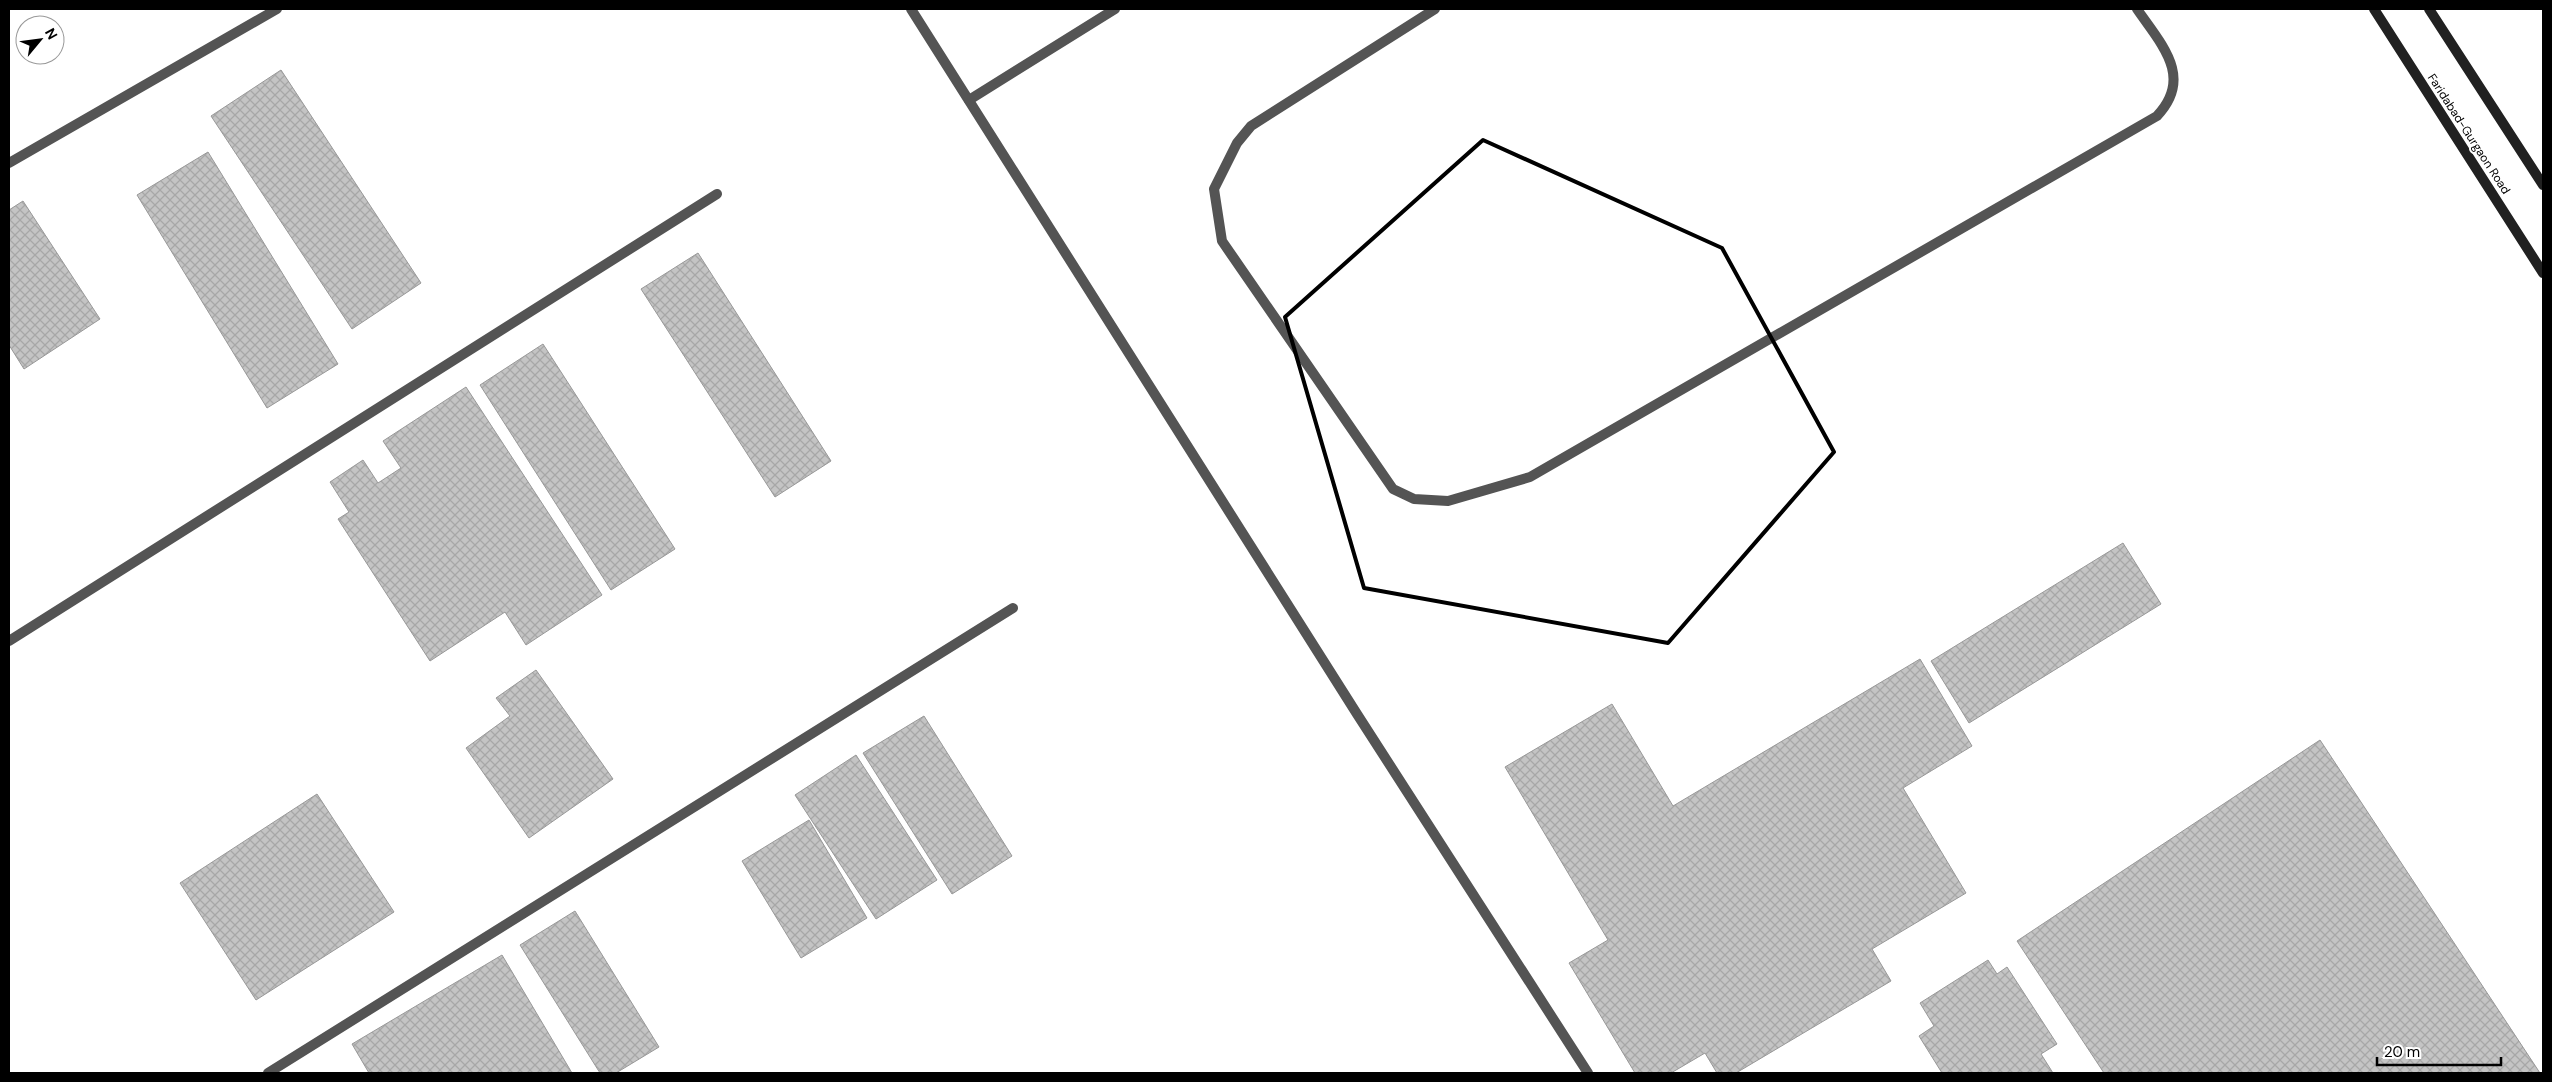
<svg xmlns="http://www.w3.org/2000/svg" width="2552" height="1082" viewBox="0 0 2552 1082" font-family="'DM Sans',sans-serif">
<defs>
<pattern id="building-cross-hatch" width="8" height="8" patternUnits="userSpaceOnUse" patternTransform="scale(1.25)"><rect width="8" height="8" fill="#c4c4c4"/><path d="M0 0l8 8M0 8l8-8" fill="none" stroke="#a7a7a7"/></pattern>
</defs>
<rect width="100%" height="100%" fill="#fff"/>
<g fill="url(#building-cross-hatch)" stroke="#989898">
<path d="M281 70 421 283 352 329 211 116Z"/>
<path d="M208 152 338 364 267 408 137 195Z"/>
<path d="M23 201 100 319 24 369 9 345V210Z"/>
<path d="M698 253 831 461 775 497 641 289Z"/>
<path d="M543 344 675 549 611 590 480 385Z"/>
<path d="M466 387 602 595 526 645 505 612 430 661 338 519 349 512 330 482 363 460 378 483 401 468 383 441Z"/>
<path d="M2123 543 2161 604 1969 723 1931 661Z"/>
<path d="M1920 659 1972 746 1903 788 1966 893 1872 949 1891 981 1736 1073H1717L1705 1053 1671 1073H1635L1569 963 1608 940 1505 767 1612 704 1673 806Z"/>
<path d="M536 670 613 779 529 838 466 748 510 716 496 698Z"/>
<path d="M924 716 1012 856 952 894 863 753Z"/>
<path d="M2320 740 2540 1073H2104L2017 941Z"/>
<path d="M856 755 937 880 876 919 795 795Z"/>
<path d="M317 794 394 912 256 1000 180 883Z"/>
<path d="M809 820 867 918 801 958 742 861Z"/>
<path d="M575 911 659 1047 616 1073H600L520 945Z"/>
<path d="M502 955 572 1073H369L352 1044Z"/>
<path d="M1988 960 1997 974 2007 967 2057 1044 2041 1054 2053 1073H1942L1919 1036 1934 1026 1920 1003Z"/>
</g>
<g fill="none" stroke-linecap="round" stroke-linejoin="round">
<g stroke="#545454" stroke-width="10">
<path d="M1435 9 1251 126 1237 143 1214 189 1222 241 1393 489 1414 499 1448 501 1530 477 2157 116C2194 77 2161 44 2137 9"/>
<path d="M9 163 277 9"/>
<path d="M9 641 717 194"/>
<path d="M268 1073 1013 608"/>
</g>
<g stroke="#545454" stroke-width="10">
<path d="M911 9 1357 714 1588 1073"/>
<path d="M969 100 1115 9"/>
</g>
<g stroke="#212121" stroke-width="10">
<path d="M2374 9 2543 273"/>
<path d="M2429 9 2543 185"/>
</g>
</g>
<path fill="none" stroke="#000" stroke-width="4" stroke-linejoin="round" d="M1483 140 1722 248 1834 452 1668 643 1364 588 1285 317Z"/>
<g text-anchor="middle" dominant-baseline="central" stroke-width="4" stroke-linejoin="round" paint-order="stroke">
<g font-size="12" fill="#000" stroke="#fff">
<text transform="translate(2469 134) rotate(57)">Faridabad-Gurgaon Road</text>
</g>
</g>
<rect width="2552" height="1082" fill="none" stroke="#000000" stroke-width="20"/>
<g transform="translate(40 40) rotate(61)"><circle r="24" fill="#ffffff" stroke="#999999"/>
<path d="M0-4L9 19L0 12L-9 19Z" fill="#000000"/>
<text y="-8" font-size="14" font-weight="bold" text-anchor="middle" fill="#000000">N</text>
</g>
<path d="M2377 1057v8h124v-8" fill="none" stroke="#000000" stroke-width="2.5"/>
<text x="2384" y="1057" font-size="15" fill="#000000" stroke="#ffffff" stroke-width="4" paint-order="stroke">20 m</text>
</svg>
